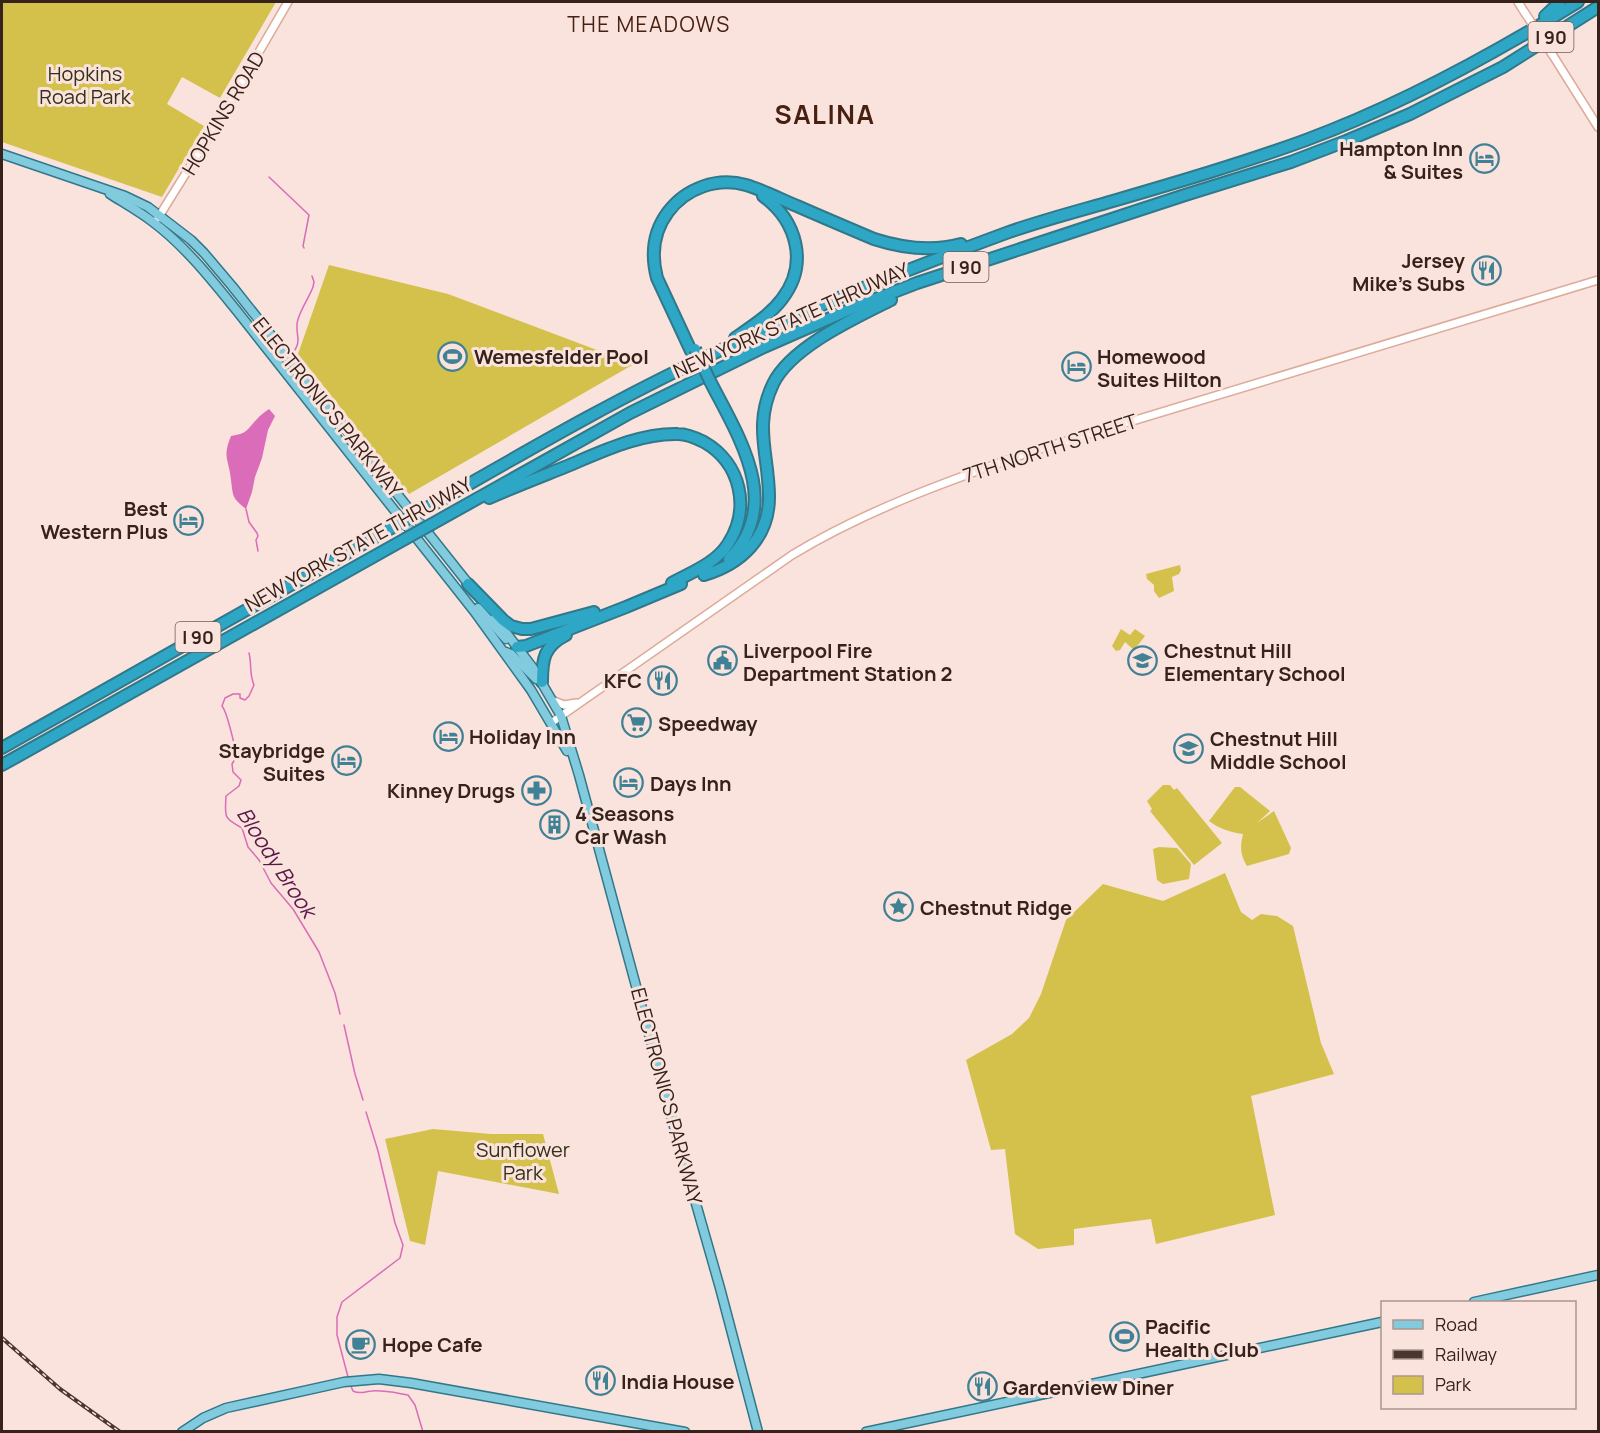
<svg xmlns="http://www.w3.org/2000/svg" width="1600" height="1433" viewBox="0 0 1600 1433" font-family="Manrope,sans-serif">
<rect width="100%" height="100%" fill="#f9e3dc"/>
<g fill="#d4c14b">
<path d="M2 2H276L220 98 182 77 167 104 204 126 162 197 2 142Z"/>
<path d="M329 265 448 294 634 364 409 494 298 354Z"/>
<path d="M1180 565 1181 570 1179 574 1172 577 1174 591 1159 598 1154 591V585L1147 579 1146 574Z"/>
<path d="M1121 629 1130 635 1135 629 1145 636 1134 650 1125 642 1120 650 1116 651 1112 646Z"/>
<path d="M1163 785H1170L1174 790 1177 788 1222 843 1194 865 1150 811 1152 809 1147 801Z"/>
<path d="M1235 787H1240L1270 811 1257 823 1274 811 1291 848 1289 854 1247 866C1240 855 1240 846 1243 834 1229 832 1220 829 1209 821Z"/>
<path d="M1159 847 1177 848 1191 864 1189 879 1163 884 1157 880 1153 849Z"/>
<path d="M1225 873 1241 912 1252 920 1261 914 1277 916 1293 926 1321 1043 1334 1074 1251 1096 1275 1215 1156 1244 1151 1219 1074 1229V1245L1038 1249 1015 1234 1005 1149 991 1150 966 1060 1012 1034 1029 1018 1041 994 1066 920 1103 884 1163 901Z"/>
<path d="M433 1129 491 1134H543L559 1194 438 1171 425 1245 410 1241 385 1139Z"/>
</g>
<path fill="#da6cb9" d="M269 409 275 416 268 430 262 458 255 477 252 492 246 509C232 498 233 496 231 480 229 459 222 458 231 436 247 434 247 430 257 419 260 415 265 412 269 409Z"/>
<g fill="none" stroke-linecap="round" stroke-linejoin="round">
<g stroke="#da6cb9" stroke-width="1.5">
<path d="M269 177 309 215 303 246 304 248"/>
<path d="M293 353C302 340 296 337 297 324 298 313 309 298 313 287L314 282 312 276"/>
<path d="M246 509 249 522 257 533 258 536 256 540 258 551"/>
<path d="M249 653C252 665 249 674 254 685L249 696 245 700 240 698V694H233L225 698 222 706C228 713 234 745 237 756L232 764 233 772 241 780 239 786 226 796C225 817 223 818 242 828L248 847 259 860 271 883 293 909 319 952 335 993 340 1014"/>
<path d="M344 1025 355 1074 363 1100"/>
<path d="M348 1377 337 1335V1317L342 1302 400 1258 403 1245 395 1223 378 1151 366 1112"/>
<path d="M350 1384 353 1391C361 1395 365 1391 372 1391 384 1390 396 1393 408 1395L415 1405 423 1432"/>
</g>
<defs>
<g id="minor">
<path d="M1518 2 1525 13"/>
<path d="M1552 54 1598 127"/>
<path d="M158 218 227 107 288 2"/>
<path d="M554 701 564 705 576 703"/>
<path d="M551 723 792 555C866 510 948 481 1030 452L1598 280"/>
</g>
<g id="major">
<path d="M2 154 125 196 148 207 191 240 204 253 232 286 471 587"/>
<path d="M110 194C124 203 140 212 153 222 186 247 211 279 237 311L474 611 531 690 567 751"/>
<path d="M478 608 506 639"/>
<path d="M495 618 533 668 561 716 579 775 673 1123 720 1288 758 1432"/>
<path d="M506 652 511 654 536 679"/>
<path d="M1474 1302 1598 1275"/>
<path d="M182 1432 203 1418 226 1408 344 1382 379 1379 411 1383 685 1432"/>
<path d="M866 1432 1382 1322"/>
</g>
<g id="highway">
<path d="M1545 16 1560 2"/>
<path d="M735 338C751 327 770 315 782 299 809 264 797 221 763 196"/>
<path d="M691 351 657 278C651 255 653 232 668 212 686 188 717 177 746 185 763 190 780 199 797 206 822 217 848 228 874 239 902 248 932 252 961 244"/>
<path d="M710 381C738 436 784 504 729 559"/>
<path d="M489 498C514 487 540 477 565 467 601 452 639 433 678 434 687 434 696 438 704 442 741 463 751 509 728 544 716 563 692 572 672 583"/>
<path d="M425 509C517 457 608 403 704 358 803 310 906 270 1009 232 1043 220 1078 211 1113 201 1178 182 1243 163 1306 140 1401 105 1492 55 1578 2"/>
<path d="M432 524 630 413 764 347 860 305 917 283 1185 195 1291 162 1346 141 1410 114 1503 67 1598 7"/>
<path d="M704 575C741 564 769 538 769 497 769 455 753 426 773 384 791 347 855 318 891 300"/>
<path d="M468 584 503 620 511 626 522 629H531L594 612"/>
<path d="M517 647 526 646 626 607 681 584"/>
<path d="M542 682C542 659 544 646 566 635"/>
<path d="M2 748 395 526"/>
<path d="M2 765 405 539"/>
</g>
</defs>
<use href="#minor" stroke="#da9" stroke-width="10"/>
<use href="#major" stroke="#31788a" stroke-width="11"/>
<use href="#highway" stroke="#31788a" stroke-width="14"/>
<use href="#minor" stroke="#fff" stroke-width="7"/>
<use href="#major" stroke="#82cadd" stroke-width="8"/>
<use href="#highway" stroke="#2ea7c6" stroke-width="10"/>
<defs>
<path id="rail" d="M2 1338 60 1389 120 1432"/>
</defs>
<use href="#rail" stroke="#4a362f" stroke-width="4"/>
<use href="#rail" stroke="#f9e3dc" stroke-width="1.5" stroke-dasharray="4.5" stroke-linecap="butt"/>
<defs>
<path id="minor-bridge" d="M1525 13 1552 54"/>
<g id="highway-bridge">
<path d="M695 349 710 381"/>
<path d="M395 526 425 509"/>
<path d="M405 539 432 524"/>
</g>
</defs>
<use href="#minor-bridge" stroke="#da9" stroke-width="10" stroke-linecap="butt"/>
<use href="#highway-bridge" stroke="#31788a" stroke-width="14" stroke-linecap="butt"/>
<use href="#minor-bridge" stroke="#fff" stroke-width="7"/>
<use href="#highway-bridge" stroke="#2ea7c6" stroke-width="10"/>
</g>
<defs>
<symbol id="hotel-ring" viewBox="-11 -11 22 22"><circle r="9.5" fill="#f9e3dc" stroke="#418195" stroke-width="1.5"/><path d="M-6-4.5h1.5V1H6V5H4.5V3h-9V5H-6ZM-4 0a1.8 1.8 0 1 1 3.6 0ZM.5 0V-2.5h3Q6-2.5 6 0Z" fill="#418195"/></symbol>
<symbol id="restaurant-ring" viewBox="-11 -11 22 22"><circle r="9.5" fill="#f9e3dc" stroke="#418195" stroke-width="1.5"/><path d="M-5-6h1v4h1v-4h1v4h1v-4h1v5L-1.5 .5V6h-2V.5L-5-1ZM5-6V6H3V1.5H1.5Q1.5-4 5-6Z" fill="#418195"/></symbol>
<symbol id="stadium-ring" viewBox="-11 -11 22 22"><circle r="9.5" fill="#f9e3dc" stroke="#418195" stroke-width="1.5"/><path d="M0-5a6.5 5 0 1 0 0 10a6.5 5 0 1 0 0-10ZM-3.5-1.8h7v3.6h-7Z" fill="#418195"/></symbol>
<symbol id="civic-ring" viewBox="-11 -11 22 22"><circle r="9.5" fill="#f9e3dc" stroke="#418195" stroke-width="1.5"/><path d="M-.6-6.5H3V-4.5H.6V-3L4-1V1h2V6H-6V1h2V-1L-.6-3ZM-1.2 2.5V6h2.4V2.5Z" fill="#418195"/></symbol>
<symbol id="school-ring" viewBox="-11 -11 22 22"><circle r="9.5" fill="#f9e3dc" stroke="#418195" stroke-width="1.5"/><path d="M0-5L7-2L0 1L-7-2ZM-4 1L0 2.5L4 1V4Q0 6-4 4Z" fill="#418195"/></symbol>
<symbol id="supermarket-ring" viewBox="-11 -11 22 22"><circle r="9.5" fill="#f9e3dc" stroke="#418195" stroke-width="1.5"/><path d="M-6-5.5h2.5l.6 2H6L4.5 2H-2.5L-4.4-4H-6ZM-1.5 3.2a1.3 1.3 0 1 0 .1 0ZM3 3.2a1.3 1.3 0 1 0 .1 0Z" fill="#418195"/></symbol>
<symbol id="pharmacy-ring" viewBox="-11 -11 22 22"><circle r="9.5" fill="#f9e3dc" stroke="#418195" stroke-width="1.5"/><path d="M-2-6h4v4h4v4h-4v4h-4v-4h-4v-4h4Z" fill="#418195"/></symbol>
<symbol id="building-ring" viewBox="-11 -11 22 22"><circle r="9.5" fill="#f9e3dc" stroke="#418195" stroke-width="1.5"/><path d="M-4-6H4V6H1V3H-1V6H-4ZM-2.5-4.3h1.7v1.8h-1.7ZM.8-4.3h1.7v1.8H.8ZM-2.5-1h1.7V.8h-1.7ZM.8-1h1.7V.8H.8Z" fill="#418195"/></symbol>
<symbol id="sight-ring" viewBox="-11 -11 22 22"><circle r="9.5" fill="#f9e3dc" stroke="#418195" stroke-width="1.5"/><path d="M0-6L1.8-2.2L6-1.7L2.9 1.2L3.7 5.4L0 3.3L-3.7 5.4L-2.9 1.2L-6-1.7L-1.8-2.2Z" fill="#418195"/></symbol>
<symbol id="cafe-ring" viewBox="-11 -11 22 22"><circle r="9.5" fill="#f9e3dc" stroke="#418195" stroke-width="1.5"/><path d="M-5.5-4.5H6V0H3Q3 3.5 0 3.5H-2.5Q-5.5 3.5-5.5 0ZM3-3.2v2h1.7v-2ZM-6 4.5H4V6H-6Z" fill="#418195"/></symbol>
</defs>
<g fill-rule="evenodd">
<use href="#hotel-ring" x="1468" y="142" width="33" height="33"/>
<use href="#restaurant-ring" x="1470" y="254" width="33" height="33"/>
<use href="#stadium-ring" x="436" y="340" width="33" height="33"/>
<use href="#hotel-ring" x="1060" y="350" width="33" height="33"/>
<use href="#hotel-ring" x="172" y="504" width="33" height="33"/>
<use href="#civic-ring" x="706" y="644" width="33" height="33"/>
<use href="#school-ring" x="1126" y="644" width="33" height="33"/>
<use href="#restaurant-ring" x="646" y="664" width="33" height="33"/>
<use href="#supermarket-ring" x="620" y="706" width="33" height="33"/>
<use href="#hotel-ring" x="432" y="720" width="33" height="33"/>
<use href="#school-ring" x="1172" y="732" width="33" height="33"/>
<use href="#hotel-ring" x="330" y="744" width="33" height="33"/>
<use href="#hotel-ring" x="612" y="766" width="33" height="33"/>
<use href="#pharmacy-ring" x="520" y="774" width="33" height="33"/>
<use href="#building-ring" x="538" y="808" width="33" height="33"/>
<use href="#sight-ring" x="882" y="890" width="33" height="33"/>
<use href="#stadium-ring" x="1108" y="1320" width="33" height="33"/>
<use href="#cafe-ring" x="344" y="1328" width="33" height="33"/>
<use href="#restaurant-ring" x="584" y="1364" width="33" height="33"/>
<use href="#restaurant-ring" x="966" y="1370" width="33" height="33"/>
</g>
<g text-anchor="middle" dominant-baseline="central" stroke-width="6" stroke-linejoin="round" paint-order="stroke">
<g fill="#f9e3dc" stroke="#705c55" stroke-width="1.5">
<rect x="1528.5" y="22" width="45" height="30" rx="4.5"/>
<rect x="943.5" y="252" width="45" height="30" rx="4.5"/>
<rect x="175.5" y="622" width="45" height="30" rx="4.5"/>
</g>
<g font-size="18" font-weight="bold" fill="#36221b">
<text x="1551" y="37">I 90</text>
<text x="966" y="267">I 90</text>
<text x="198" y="637">I 90</text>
</g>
<g font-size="20" fill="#343018" stroke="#f9e3dc">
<text x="85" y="73">Hopkins<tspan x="85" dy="23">Road Park</tspan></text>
<text x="523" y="1149">Sunflower<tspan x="523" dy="23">Park</tspan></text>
</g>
<g font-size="20" fill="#36221b" stroke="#f9e3dc">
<text transform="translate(223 113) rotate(-59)">HOPKINS ROAD</text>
<text transform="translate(791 320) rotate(-24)">NEW YORK STATE THRUWAY</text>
<text transform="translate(328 407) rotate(51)">ELECTRONICS PARKWAY</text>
<text transform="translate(1050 448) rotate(-18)">7TH NORTH STREET</text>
<text transform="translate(358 544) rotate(-29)">NEW YORK STATE THRUWAY</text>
<text transform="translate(667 1096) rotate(75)">ELECTRONICS PARKWAY</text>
</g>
<g font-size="20" font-weight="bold" fill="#36221b" stroke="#f9e3dc" text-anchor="start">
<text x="1463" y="148" text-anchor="end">Hampton Inn<tspan x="1463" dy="23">&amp; Suites</tspan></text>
<text x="1465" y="260" text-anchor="end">Jersey<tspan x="1465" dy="23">Mike's Subs</tspan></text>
<text x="474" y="356">Wemesfelder Pool</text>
<text x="1097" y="356">Homewood<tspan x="1097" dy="23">Suites Hilton</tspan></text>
<text x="168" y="508" text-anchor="end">Best<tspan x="168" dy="23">Western Plus</tspan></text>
<text x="743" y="650">Liverpool Fire<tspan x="743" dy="23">Department Station 2</tspan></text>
<text x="1164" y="650">Chestnut Hill<tspan x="1164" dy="23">Elementary School</tspan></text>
<text x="642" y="680" text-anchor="end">KFC</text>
<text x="658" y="723">Speedway</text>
<text x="469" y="736">Holiday Inn</text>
<text x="1210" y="738">Chestnut Hill<tspan x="1210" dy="23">Middle School</tspan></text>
<text x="325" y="750" text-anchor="end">Staybridge<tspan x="325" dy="23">Suites</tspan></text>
<text x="650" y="783">Days Inn</text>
<text x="515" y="790" text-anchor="end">Kinney Drugs</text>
<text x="575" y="813">4 Seasons<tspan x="575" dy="23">Car Wash</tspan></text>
<text x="920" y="907">Chestnut Ridge</text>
<text x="1145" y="1326">Pacific<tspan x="1145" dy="23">Health Club</tspan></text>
<text x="382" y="1344">Hope Cafe</text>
<text x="621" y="1381">India House</text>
<text x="1003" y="1387">Gardenview Diner</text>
</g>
<g font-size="21" letter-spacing="1.5" fill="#482012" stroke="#f9e3dc">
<text x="649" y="24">THE MEADOWS</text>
</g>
<g font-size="21" font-style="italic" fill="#5b1749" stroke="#f9e3dc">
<text transform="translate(277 862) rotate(57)">Bloody Brook</text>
</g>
<g font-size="26" font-weight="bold" letter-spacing="1.5" fill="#482012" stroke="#f9e3dc">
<text x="825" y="114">SALINA</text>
</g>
</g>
<rect width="1600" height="1433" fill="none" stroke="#36221b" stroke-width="6"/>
<rect x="1381" y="1301" width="195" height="108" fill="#f9e3dc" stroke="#ab968f" stroke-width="1.5"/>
<rect x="1393" y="1320" width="30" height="9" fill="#82cadd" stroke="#ab968f" stroke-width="1.5"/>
<text x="1435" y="1331" font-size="18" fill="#36221b">Road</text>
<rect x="1393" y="1350" width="30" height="9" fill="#4a362f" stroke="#ab968f" stroke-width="1.5"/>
<text x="1435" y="1361" font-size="18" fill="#36221b">Railway</text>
<rect x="1393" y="1376" width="30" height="18" fill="#d4c14b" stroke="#ab968f" stroke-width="1.5"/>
<text x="1435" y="1391" font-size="18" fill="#36221b">Park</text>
</svg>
